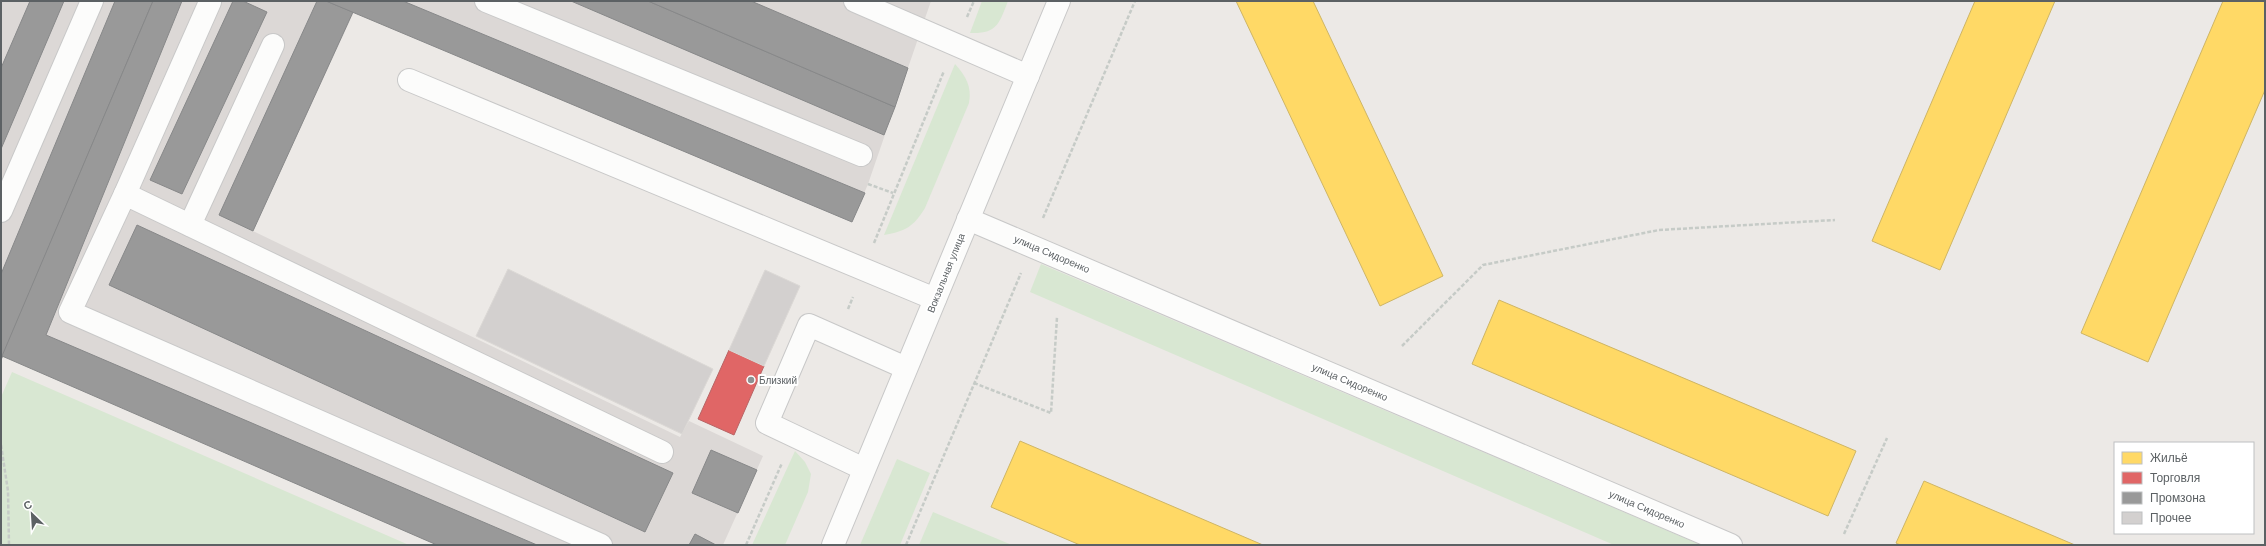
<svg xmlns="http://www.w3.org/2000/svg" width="2266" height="546" viewBox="0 0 2266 546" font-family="'DM Sans',sans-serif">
<rect width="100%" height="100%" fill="#ece9e6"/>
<path fill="#dcd8d6" d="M1 1H931L868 184 852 222 354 12 253 231 680 437 689 421 763 456 723 545H437L3 356 1 360Z"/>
<g fill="#d8e7d2">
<path d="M982 1H1008C999 24 997 34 970 33Z"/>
<path d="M955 64C966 76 972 87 969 103L925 208C913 227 906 231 884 235Z"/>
<path d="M1041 264 1701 545H1614L1030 292Z"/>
<path d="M12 372 409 545H1V397Z"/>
<path d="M795 451 805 462 811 474 808 492 785 545H752Z"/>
<path d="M897 459 930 473 900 545H860Z"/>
<path d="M933 512 1012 545H919Z"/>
</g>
<g fill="#ffd966" stroke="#ceb565">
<path d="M1236 1H1313L1443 276 1380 306Z"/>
<path d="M1975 1H2055L1940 270 1872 241Z"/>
<path d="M2223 1H2265V90L2148 362 2081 333Z"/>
<path d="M1499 300 1856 451 1828 516 1472 364Z"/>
<path d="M1020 441 1263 545H1080L991 507Z"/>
<path d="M1924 481 2075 545H1900L1896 543Z"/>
</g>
<path fill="#e06666" stroke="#b86465" d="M729 350 764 366 734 435 698 419Z"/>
<g fill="#999" stroke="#878889">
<path d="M30 1H64L1 149V68Z"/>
<path d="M115 1H153L1 360V274Z"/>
<path d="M153 1H182L46 335 537 545H437L2 356Z"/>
<path d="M233 1H243L267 12 182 194 150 180Z"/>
<path d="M317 1H326L353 12 253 231 219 215Z"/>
<path d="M326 1H403L865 193 852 222Z"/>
<path d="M571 1H648L895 107 884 135Z"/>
<path d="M648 1H751L908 68 895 107Z"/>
<path d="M137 225 673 473 645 532 109 285Z"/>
<path d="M711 450 757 470 738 513 692 493Z"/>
<path d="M695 534 716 545H689Z"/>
</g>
<g fill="#d3d0cf" stroke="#dbd8d5">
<path d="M508 269 713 369 682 434 476 336Z"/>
<path d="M765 270 800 286 764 366 729 350Z"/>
</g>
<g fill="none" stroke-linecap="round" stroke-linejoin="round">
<defs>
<g id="minor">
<path d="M486 1 861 155"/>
<path d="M855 1 1028 76"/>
<path d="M409 80 935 299"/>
<path d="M125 194 210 2"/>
<path d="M1 211 92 1"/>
<path d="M968 219 1731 545"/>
<path d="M190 225 273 45"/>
<path d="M864 469 767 423 809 325 906 368"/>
<path d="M601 545 70 312 125 194 662 452"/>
<path d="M833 545 1059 1"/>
</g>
</defs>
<use href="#minor" stroke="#c8c8c8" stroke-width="24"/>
<g stroke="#c6cbc7" stroke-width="2.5" stroke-dasharray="4 2" stroke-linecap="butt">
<path d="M967 17 974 1"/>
<path d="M868 184 893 193"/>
<path d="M1043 218 1135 1"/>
<path d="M874 243 944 71"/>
<path d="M848 309 853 297"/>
<path d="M1402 346 1483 265 1659 230 1835 220"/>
<path d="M974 383 1051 413 1057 317"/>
<path d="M1 445 8 491 9 545"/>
<path d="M1844 534 1887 438"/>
<path d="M746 545 782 463"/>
<path d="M906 545 1021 273"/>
</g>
<use href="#minor" stroke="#fcfcfb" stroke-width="22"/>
</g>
<circle fill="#8e9192" stroke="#fff" stroke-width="1.5" cx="751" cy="380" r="4"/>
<g text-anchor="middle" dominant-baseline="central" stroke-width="4" stroke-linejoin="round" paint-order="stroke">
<g font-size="10" fill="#5c6164" stroke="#fff">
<text transform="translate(1052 254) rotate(23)">улица Сидоренко</text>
<text transform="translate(946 273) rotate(-68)">Вокзальная улица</text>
<text transform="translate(1350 382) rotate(23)">улица Сидоренко</text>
<text transform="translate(1647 509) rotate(23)">улица Сидоренко</text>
</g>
<g font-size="10" fill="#5c6164" stroke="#fff" text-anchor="start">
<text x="759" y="380">Близкий</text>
</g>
</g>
<rect width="2266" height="546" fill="none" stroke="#5c6164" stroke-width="4"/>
<rect x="2114" y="442" width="140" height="92" fill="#ffffff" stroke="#bec0c1"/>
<rect x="2122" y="452" width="20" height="12" fill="#ffd966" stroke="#bec0c1"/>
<text x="2150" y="462" font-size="12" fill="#5c6164">Жильё</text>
<rect x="2122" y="472" width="20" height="12" fill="#e06666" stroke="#bec0c1"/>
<text x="2150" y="482" font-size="12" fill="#5c6164">Торговля</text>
<rect x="2122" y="492" width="20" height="12" fill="#999999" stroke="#bec0c1"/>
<text x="2150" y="502" font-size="12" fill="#5c6164">Промзона</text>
<rect x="2122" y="512" width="20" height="12" fill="#d3d0cf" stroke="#bec0c1"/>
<text x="2150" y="522" font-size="12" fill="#5c6164">Прочее</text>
<g transform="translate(32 514) rotate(335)" stroke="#ffffff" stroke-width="3" paint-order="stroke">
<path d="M0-3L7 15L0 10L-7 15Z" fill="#5c6164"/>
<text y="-6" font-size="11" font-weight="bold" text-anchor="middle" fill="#5c6164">С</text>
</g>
</svg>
